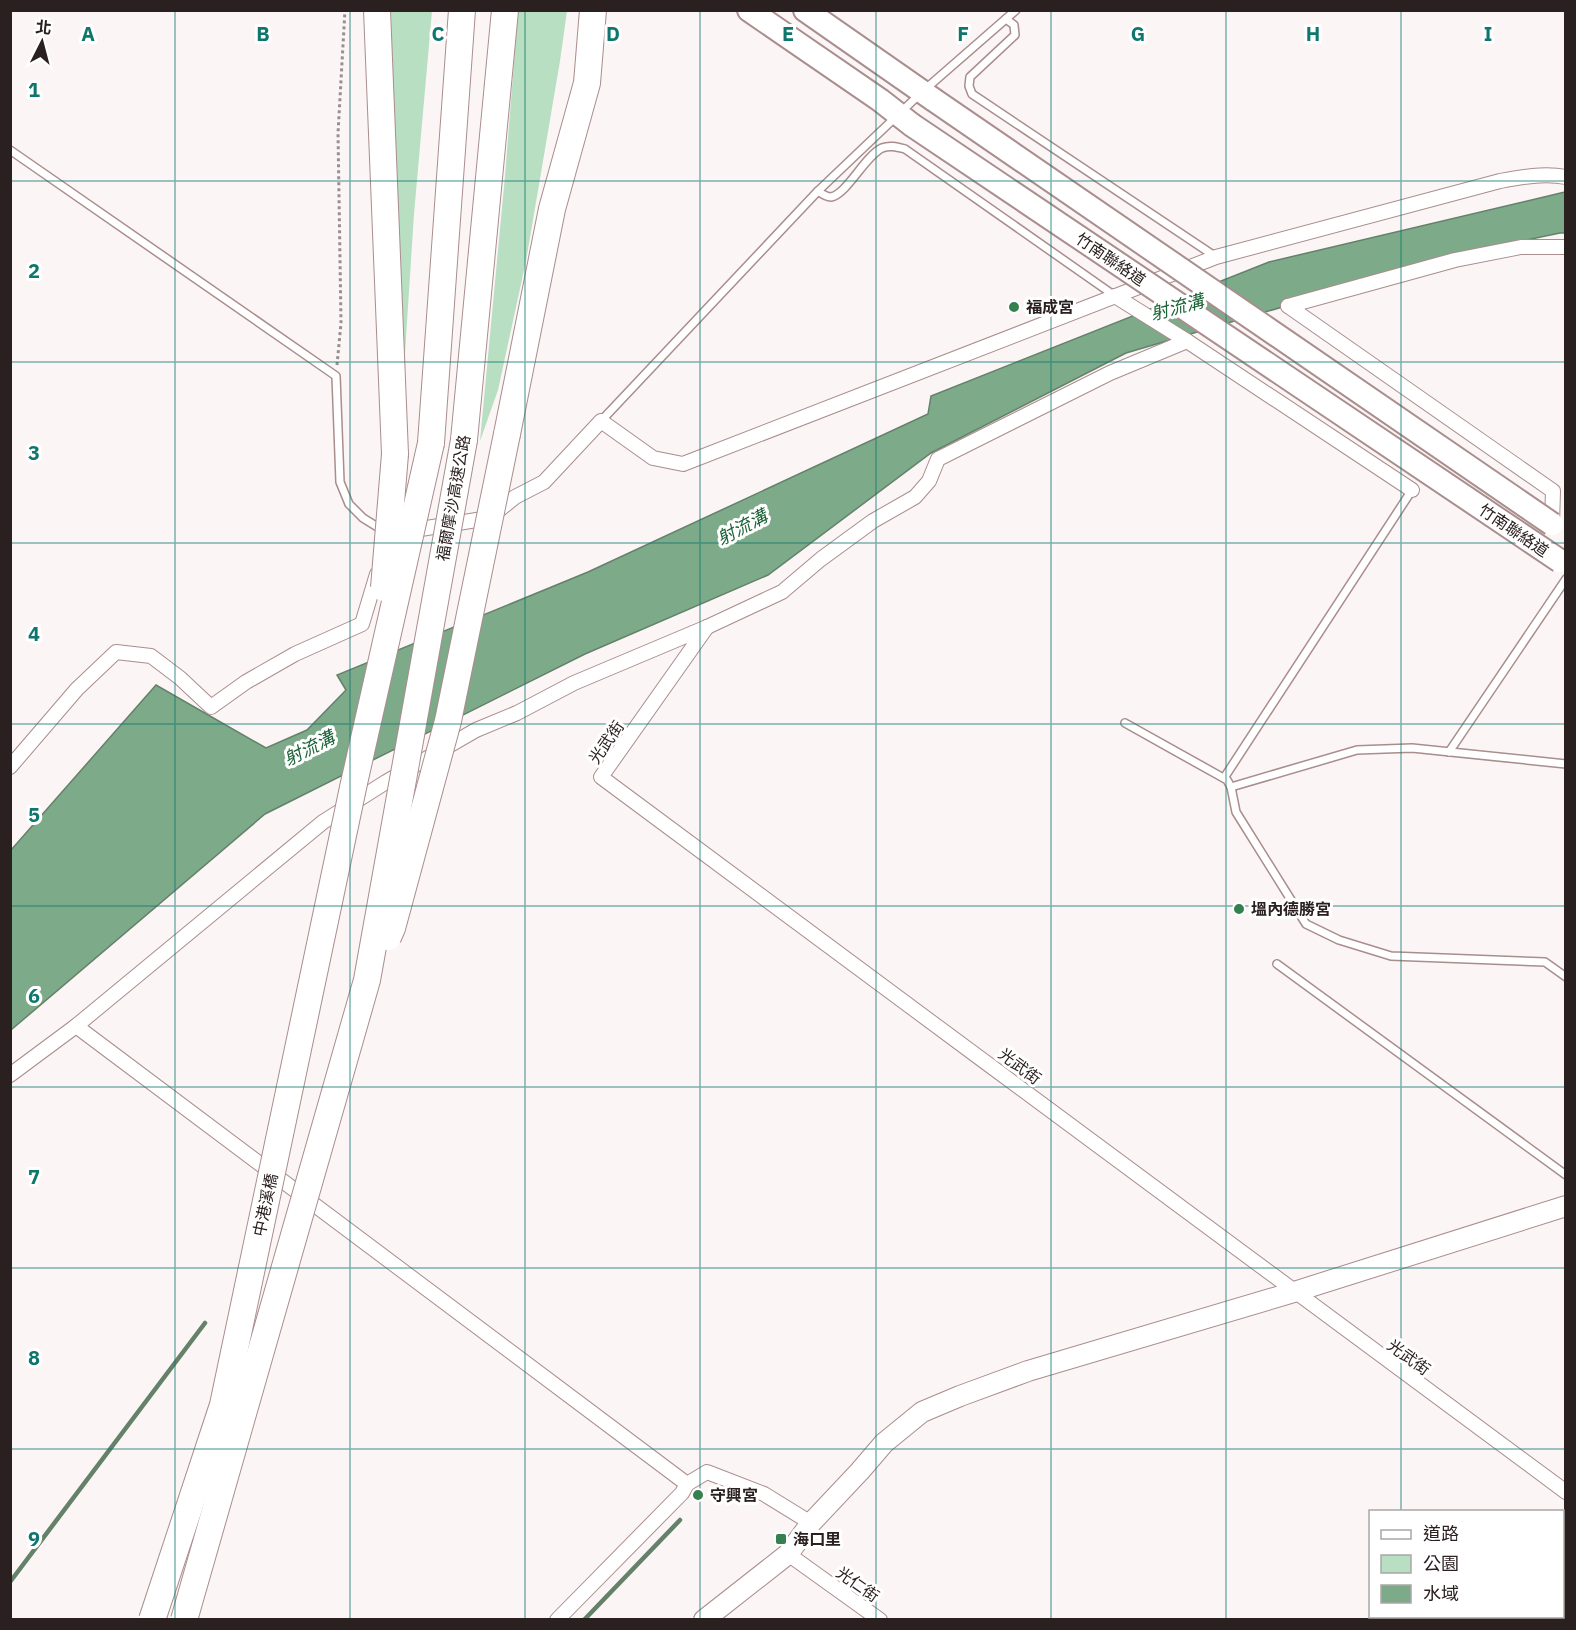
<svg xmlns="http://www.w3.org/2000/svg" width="1576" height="1630" viewBox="0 0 1576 1630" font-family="'IBM Plex Sans','Noto Sans TC',sans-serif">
<rect width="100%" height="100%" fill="#fbf5f5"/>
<g fill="#b8dfc1">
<path d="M391 11H432L414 214 401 415Z"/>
<path d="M518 11H567L560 61 526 261 498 390 480 441 505 176Z"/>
</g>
<path fill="#7daa89" stroke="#64816a" stroke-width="1.5" d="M1565 192V233H1560L1469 252 1126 353 931 453 768 575 585 654 265 814 11 1030V850L156 685 266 748 307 730 346 690 337 675 588 572 928 414 931 396 1269 262Z"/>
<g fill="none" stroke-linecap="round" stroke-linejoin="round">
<g stroke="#64816a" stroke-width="4.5">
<path d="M10 1582 205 1323"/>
<path d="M584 1620 680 1520"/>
</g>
<defs>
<g id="lane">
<path d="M1006 19 1014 25 1015 35 970 77 969 86 972 94 1216 257"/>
<path d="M10 150 336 376 340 482 349 504 363 518 384 531"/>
<path d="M818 191C822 194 826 197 831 197 847 194 865 156 882 148 890 145 897 147 905 149L1115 296"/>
<path d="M601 421 818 191 922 92 1016 10"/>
<path d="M1125 723 1227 780 1231 787 1236 812 1306 924 1339 940 1391 956 1545 962 1566 977"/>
<path d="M1449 752 1566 579"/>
<path d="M1224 778 1412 490"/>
<path d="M1231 787 1357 750 1412 748 1566 764"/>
<path d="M1277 964 1566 1175"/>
</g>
<g id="street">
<path d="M1115 296 1187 341 1412 490"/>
<path d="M1288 306 1553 491 1552 524"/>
<path d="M1288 306 1455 260 1521 247H1566"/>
<path d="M408 531 489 518 515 497 544 482 601 421 653 458 683 464 1216 257 1500 181C1521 177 1544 173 1566 177"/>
<path d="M707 627 601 777C923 1015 1243 1255 1566 1492"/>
<path d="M10 767 77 689 116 652 151 656 180 678 211 707 246 682 295 654 362 624 377 574"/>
<path d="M76 1026 687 1484"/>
<path d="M10 1075 76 1026 323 822 386 782 476 730 517 713 574 683 707 627 782 592 821 559 873 521 915 497 929 481 938 459 1110 373 1187 341"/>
<path d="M788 1554 880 1620"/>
<path d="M557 1620 682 1493 687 1484 707 1472 764 1494 811 1523"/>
</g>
<path id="secondary" d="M704 1620 788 1554 811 1523 860 1471 884 1443 922 1412 960 1396 1028 1371 1294 1292 1566 1206"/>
<g id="primary">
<path d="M749 10 880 100 912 125"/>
<path d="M805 10 934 100"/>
</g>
<g id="highway">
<path d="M377 10 395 454"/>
<path d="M507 434 552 209 587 83 593 10"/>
<path d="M464 440 505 10"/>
<path d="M431 443 462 10"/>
</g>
</defs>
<use href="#lane" stroke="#aa8d8d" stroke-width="10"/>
<use href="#street" stroke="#aa8d8d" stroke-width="16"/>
<use href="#secondary" stroke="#aa8d8d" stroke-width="22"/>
<use href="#primary" stroke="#aa8d8d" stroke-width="26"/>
<use href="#highway" stroke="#aa8d8d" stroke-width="28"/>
<path stroke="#988f8f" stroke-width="3" stroke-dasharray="3 3" stroke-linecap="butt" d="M337 365 341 323 338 133 345 10"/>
<use href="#lane" stroke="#fff" stroke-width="7"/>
<use href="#street" stroke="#fff" stroke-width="14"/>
<use href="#secondary" stroke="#fff" stroke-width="20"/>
<use href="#primary" stroke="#fff" stroke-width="22"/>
<use href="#highway" stroke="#fff" stroke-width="26"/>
<defs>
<g id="primary-bridge">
<path d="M934 100 1552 524"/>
<path d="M912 125 1560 561"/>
</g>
<g id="highway-bridge">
<path d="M384 588 395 454"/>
<path d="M388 937 392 928 448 721 507 434"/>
<path d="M152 1620 223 1405 354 783 431 443"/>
<path d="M184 1620 367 980 464 440"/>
</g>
</defs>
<use href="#primary-bridge" stroke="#aa8d8d" stroke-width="26" stroke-linecap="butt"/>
<use href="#highway-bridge" stroke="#aa8d8d" stroke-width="28" stroke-linecap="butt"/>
<use href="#primary-bridge" stroke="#fff" stroke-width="22"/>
<use href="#highway-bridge" stroke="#fff" stroke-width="26"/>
</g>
<path fill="none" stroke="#0f766e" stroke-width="1.5" stroke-opacity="0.55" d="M175 10V1620M350 10V1620M525 10V1620M700 10V1620M876 10V1620M1051 10V1620M1226 10V1620M1401 10V1512M10 181H1566M10 362H1566M10 543H1566M10 724H1566M10 906H1566M10 1087H1566M10 1268H1566M10 1449H1566M1401 1616V1620"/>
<g fill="#34804f" stroke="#fff" stroke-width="2">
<circle cx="1014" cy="307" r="6"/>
<circle cx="1239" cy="909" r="6"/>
<circle cx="698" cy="1495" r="6"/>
<rect x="775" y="1533" width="12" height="12" rx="3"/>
</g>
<g text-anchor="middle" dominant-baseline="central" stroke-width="6" stroke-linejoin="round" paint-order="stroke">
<g font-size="16" fill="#2b2020" stroke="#fff">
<text transform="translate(1111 259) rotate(34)">竹南聯絡道</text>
<text transform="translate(453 498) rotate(-80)">福爾摩沙高速公路</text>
<text transform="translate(1514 530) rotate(34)">竹南聯絡道</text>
<text transform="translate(606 742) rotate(-55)">光武街</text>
<text transform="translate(1020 1066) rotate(37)">光武街</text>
<text transform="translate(265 1205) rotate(-78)">中港溪橋</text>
<text transform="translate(1409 1357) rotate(36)">光武街</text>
<text transform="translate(858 1584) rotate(35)">光仁街</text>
</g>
<g font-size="16" font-weight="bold" fill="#2b2020" stroke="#fff" text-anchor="start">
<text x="1026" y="307">福成宮</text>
<text x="1251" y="909">塭內德勝宮</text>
<text x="710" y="1495">守興宮</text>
<text x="793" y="1539">海口里</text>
</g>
<g font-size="18" font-style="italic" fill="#1c6237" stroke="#fff">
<text transform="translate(1177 307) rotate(-15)">射流溝</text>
<text transform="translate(742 527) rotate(-28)">射流溝</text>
<text transform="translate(309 748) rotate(-27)">射流溝</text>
</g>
</g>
<g font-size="20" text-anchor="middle" font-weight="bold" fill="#0f766e" stroke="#fff" stroke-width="6" stroke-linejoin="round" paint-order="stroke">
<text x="88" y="41">A</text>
<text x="263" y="41">B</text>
<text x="438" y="41">C</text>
<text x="613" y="41">D</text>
<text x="788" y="41">E</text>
<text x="963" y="41">F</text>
<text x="1138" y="41">G</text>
<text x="1313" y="41">H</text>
<text x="1488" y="41">I</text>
<text x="34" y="97">1</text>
<text x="34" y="278">2</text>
<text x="34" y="460">3</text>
<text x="34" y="641">4</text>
<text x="34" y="822">5</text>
<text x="34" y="1003">6</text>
<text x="34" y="1184">7</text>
<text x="34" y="1365">8</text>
<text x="34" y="1546">9</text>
</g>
<rect width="1576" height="1630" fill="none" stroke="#2b2020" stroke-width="24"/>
<rect x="1369" y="1510" width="195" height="108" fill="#ffffff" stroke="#aaa6a6" stroke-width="1.5"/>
<rect x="1381" y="1530" width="30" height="9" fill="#ffffff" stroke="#aaa6a6" stroke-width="1.5"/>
<text x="1423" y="1540" font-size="18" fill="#2b2020">道路</text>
<rect x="1381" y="1555" width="30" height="18" fill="#b8dfc1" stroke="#aaa6a6" stroke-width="1.5"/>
<text x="1423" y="1570" font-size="18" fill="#2b2020">公園</text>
<rect x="1381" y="1585" width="30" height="18" fill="#7daa89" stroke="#aaa6a6" stroke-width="1.5"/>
<text x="1423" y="1600" font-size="18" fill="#2b2020">水域</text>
<g transform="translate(42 42) rotate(6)" stroke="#ffffff" stroke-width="4.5" paint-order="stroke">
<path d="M0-4.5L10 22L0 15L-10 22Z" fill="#2b2020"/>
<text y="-9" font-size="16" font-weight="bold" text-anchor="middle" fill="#2b2020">北</text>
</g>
</svg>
